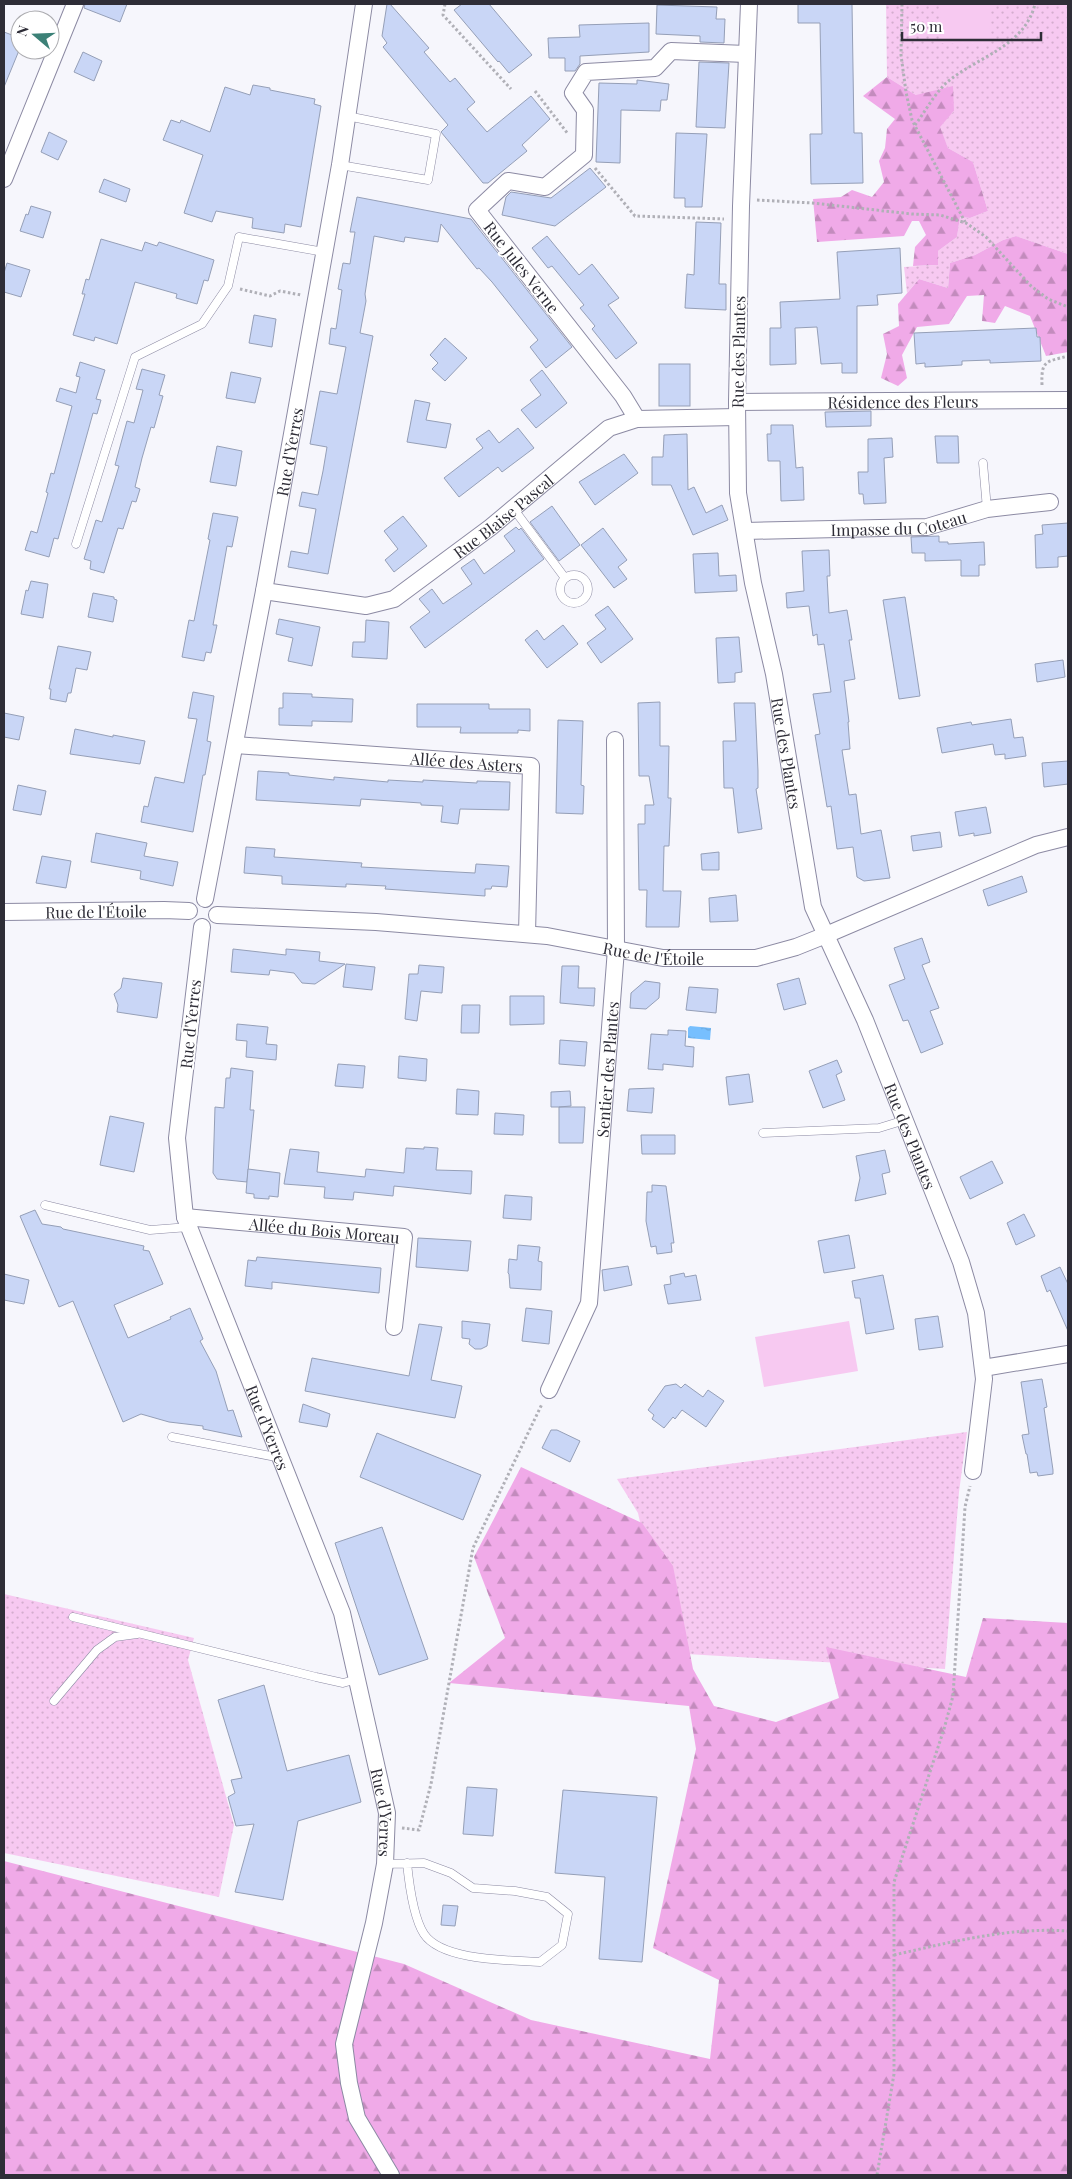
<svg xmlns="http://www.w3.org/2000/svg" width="1072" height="2179" viewBox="0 0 1072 2179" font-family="'Playfair Display',serif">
<defs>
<pattern id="grass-dots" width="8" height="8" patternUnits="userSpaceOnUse" patternTransform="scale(1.25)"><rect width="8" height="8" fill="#f7c9f1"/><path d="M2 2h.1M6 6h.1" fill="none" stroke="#d4adcf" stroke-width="1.8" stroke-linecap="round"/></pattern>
<pattern id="forest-firs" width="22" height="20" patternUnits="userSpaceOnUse" patternTransform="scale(1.25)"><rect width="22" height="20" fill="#f0aae8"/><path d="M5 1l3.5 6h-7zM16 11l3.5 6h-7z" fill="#c38bbd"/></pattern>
<pattern id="water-ripples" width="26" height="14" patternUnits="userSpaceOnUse" patternTransform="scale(1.25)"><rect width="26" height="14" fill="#77bffe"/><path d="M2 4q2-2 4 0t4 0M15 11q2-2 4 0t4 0" fill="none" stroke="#67a4da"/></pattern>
</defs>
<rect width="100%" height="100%" fill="#f6f6fc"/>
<g fill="url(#grass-dots)">
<path d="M886 4H1068V254L1016 236 1003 240 975 255 950 263 948 288 919 279 907 293 904 267 937 265 938 251 957 237 960 217 970 218 988 211 973 162 948 148 939 127 954 111 916 95 887 77Z"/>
<path d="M967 1432 959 1492 945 1669 669 1653 638 1513 617 1479Z"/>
<path d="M4 1594 194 1638 188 1660 234 1825 219 1897 4 1853Z"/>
</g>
<g fill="url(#forest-firs)">
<path d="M887 77 916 95 953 86 954 111 940 127 948 148 973 162 988 211 970 218 960 217 957 237 938 251V265L913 266 915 247 926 235 919 221H912L904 236 817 242 813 199 841 197 852 190 872 197 884 182 879 161 885 148 887 129 895 119 863 96Z"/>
<path d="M1016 236 1068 254V352L1046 356 1030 316 1005 306 995 323 982 321 984 295 967 296 949 324 917 327 902 355 907 378 898 386 881 378 887 354 883 334 899 326 898 304 919 279 948 288 950 263 975 255 1003 240Z"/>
<path d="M521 1467 642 1523 673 1566 693 1669 714 1706 776 1722 839 1698 826 1647 966 1677 983 1618 1068 1623V2175H4V1861L404 1964 531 2020 710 2059 719 1980 653 1948 696 1749 689 1706 449 1683 505 1638 474 1557Z"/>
</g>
<g fill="#f7c9f1">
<path d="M941 4H991L989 45 940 43Z"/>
<path d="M849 1321 858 1371 764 1387 755 1337Z"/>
</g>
<path fill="url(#water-ripples)" d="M690 1026 711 1028 710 1040 688 1038V1028Z"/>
<g fill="#c9d6f6" stroke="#959fb7">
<path d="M85 4H127L120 22 84 8Z"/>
<path d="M387 4H390L429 48 424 52 450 82 455 78 475 102 467 109 487 132 531 96 550 119 522 145 527 151 488 183H483L441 132 448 125 383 47 387 43 382 36Z"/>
<path d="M462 4H489L532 55 509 73 499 61 498 62 454 10Z"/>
<path d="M798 4H852L854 133H862L863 183 811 184 810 134H822L820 23H798Z"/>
<path d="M657 5 717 7 716 19H725L724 43 700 42V36L656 34Z"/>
<path d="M649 23V52L580 56V64L575 71H565V58H549L548 38 580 37 579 25Z"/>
<path d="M4 32 20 38V48L4 87Z"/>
<path d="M83 52 102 61 94 81 74 72Z"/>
<path d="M699 62 729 63 725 128 696 127Z"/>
<path d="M637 80 669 84 667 100H661L660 111 621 110 620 163 596 162 599 83 637 84Z"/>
<path d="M253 85 270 88V90L315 99 314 104 321 106 301 227 285 224 284 233 252 228 253 218 216 211 212 222 184 213 203 155 163 140 171 120 180 123 181 120 210 132 225 87 250 95Z"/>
<path d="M49 132 67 141 58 160 41 152Z"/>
<path d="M676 133 707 134 702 207H685V198H674Z"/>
<path d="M590 168 606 187 555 226 502 215 506 197 511 192 551 198Z"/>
<path d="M104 179 130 189 126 202 99 192Z"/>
<path d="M357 197 471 219 572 347 546 368 530 347 538 340 492 282 479 268 477 269 441 224 438 242 405 237 404 242 374 236 365 294 366 301 360 333 373 336 328 574 288 567 291 551 308 554 316 509 299 506 302 492 318 495 323 471 327 447 310 444 320 391 337 394 346 347 329 344 331 328 336 329 342 290 338 289 343 263 350 264 355 232H350Z"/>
<path d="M31 206 51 212 43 238 20 231 26 214 28 215Z"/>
<path d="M696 222 721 223 719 284H726V310L685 308 687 274 694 275Z"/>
<path d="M547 236 579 275 592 264 619 298 608 305 637 343 616 359 592 329 595 326 580 308 584 305 552 266 548 268 532 248Z"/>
<path d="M101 239 142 251 145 242 157 246 159 242 214 260 208 281 204 280 197 304 176 298 177 294 135 282 117 344 95 337 94 341 73 335 85 294H82L86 279 89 280Z"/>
<path d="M900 248 902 293 877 295 878 305 857 306V373H842V363L821 364 817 327 795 328 796 364 770 365V328H781L780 302 840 299 837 252Z"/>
<path d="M7 263 30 270 21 297 4 292V273Z"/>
<path d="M254 315 276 319 272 347 249 343Z"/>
<path d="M1036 328 1037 337H1040L1041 361 990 363V360L962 361V365L925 367V363L916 364 914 333Z"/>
<path d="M445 338 467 358 445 381 432 369 438 363 430 355Z"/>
<path d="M80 362 105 370 96 399 101 400 97 414 93 413 58 539 54 538 49 557 25 550 31 531 37 533 48 493 46 492 51 473 54 474 72 406 56 401 60 388 76 393 80 377 76 376Z"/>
<rect x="659" y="364" width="31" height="42"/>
<path d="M142 369 165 375 159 395 163 396 154 428 151 427 142 458 135 487 140 489 136 502 132 501 123 529 118 528 104 573 90 569 91 561 84 559 96 520 102 522 119 466 115 465 127 421 134 423 143 390 136 389Z"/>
<path d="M542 370 567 403 536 428 521 410 541 395 530 380Z"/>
<path d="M231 372 261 378 255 403 226 398Z"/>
<path d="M415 400 430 403 426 420 451 424 446 448 407 442Z"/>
<path d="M871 411V426L826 427 825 412Z"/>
<path d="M771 425H793L796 468 803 467 804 500 781 501 780 461H768L767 434H771Z"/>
<path d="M518 428 534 448 502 472 498 467 459 497 444 478 483 448 476 439 489 430 499 443Z"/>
<path d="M687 434 688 490 694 487 706 513 722 505 728 520 693 535 671 485H652V457H663L664 435Z"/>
<path d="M935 436H958L959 463H937Z"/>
<path d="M892 438 893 457 884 458 886 503 864 504 863 494H859L858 472H868V439Z"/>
<path d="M217 446 242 451 236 486 210 482Z"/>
<path d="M624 454 638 473 595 505 579 482Z"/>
<path d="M552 506 580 545 559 561 530 522Z"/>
<path d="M213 513 238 517 232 547 227 546 213 625H217L211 653 206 652 204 661 182 657 189 620 194 621 210 540 208 539Z"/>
<path d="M403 516 427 546 394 572 385 560 398 549 384 531Z"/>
<path d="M1068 523V556L1058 557V567L1036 568 1035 535 1043 534 1042 525Z"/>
<path d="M516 527 519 530 521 528 544 559 425 648 410 627 430 612 419 599 432 589 443 604 472 584 461 568 474 559 484 574 515 551 504 536Z"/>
<path d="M603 528 627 560 618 567 627 579 614 588 581 545Z"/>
<path d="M939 536V542H948V544L984 542 985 565H979V576H961V560L925 561V553H912L911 537Z"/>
<path d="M829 550 830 576H827L829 613 847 610 852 640H849L855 679 844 681 849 722H848L850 749 842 750 849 795 856 794 861 834 881 830 890 878 864 881 857 877 853 847 837 849 831 806 827 807 815 735 820 734 813 694 831 692 824 644 818 645 817 634 813 636 809 606 787 608 786 593 804 591 802 551Z"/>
<path d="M718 553 719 576 736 575 737 591 695 593 693 554Z"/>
<path d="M31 581 48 584 43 618 21 614 26 590 28 591Z"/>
<path d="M93 593 114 597V599L117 600 113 622 88 617Z"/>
<path d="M905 597 920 696 899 699 883 600Z"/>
<path d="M608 606 633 639 601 663 587 643 606 629 595 615Z"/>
<path d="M279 619 320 627 312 666 288 661 293 638 276 634Z"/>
<path d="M366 620 389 622 387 659 352 657 353 642H365Z"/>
<path d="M563 625 578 644 547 668 525 640 537 630 544 640Z"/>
<path d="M739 637 742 672 735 673V682L718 683 716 638Z"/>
<path d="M58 646 91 652 87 670 76 668 71 693H68L66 702 50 699 51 689H49Z"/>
<path d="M1063 660 1065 677 1037 682 1035 664Z"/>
<path d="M193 692 214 696 207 741 211 742 205 775H203L193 832 141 822 144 806 148 807 155 777 184 783 197 719 188 718Z"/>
<path d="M283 693 312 694V697L353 699 352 722 312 721V726L279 725V708H283Z"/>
<path d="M660 702V746H669L668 798H671L669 846H664L663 891H681L679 927H646L647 890H639L638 824H645V805H654L649 776H639L638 703Z"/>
<path d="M734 703H755L758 771V788L756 789 762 829 738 833 733 788H724L723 741H736Z"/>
<path d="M417 704H489V709H530V731L518 730V733H460L461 727H417Z"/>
<path d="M4 713 24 717 19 740 4 737Z"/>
<path d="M1011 719 1014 738 1023 737 1026 756 1005 759V754L995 755 993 744 942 753 937 728 971 722 972 725Z"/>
<path d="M558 720 583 721 581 785 584 786 583 814 556 813Z"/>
<path d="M75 729 113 737V735L145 741 140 764 70 754Z"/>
<path d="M1068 761V784L1044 787 1042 763Z"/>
<path d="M258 771 289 773V775L334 780V777L388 782V780L423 782V780L477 783V781L510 782 509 810 460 809 458 824 441 822 443 806 421 805V803L361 799 360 806 256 800Z"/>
<path d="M18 785 46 791 41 815 13 810Z"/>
<path d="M986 807 991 833 974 836V833L959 836 955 812Z"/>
<path d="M940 832 942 847 913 851 911 836Z"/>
<path d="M96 833 147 843 144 856 178 862 173 886 140 879 141 871 91 862Z"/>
<path d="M246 847 275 849 274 857 362 863 361 867 475 873 476 864 509 866 507 887 492 886 491 889H485V896L385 889 386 886 346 884V887L282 884V876L244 873Z"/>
<path d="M719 852V870H702L701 854Z"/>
<path d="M42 856 71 861 66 888 36 883Z"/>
<path d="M1022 876 1027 892 988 906 983 890Z"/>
<path d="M736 895 738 921 710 922 709 898Z"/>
<path d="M922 938 930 962 922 965 939 1008 930 1011 943 1044 921 1053 908 1020 903 1021 889 985 905 979 894 948Z"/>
<path d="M233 949 286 955V949L320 952 319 961 345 964 315 984 302 983 294 973 270 970 269 975 231 972Z"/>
<path d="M346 964 375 967 372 990 343 987Z"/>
<path d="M419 965 444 967 442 993 421 991 417 1021 405 1019 409 974H418Z"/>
<path d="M562 966H579L578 988H595L594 1006 560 1003Z"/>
<path d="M123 978 162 983 157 1018 117 1012 118 1005 114 994 121 988Z"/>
<path d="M799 978 806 1004 784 1010 777 984Z"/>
<path d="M645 981 660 983 659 998 646 1009 630 1008 631 993Z"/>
<path d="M689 987 718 989 716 1013 686 1010Z"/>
<path d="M510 996H544V1024L510 1025Z"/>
<path d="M462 1005H480L479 1033H461Z"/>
<path d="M237 1024 268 1027 266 1044 277 1045 276 1060 246 1057 247 1041 236 1040Z"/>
<path d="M668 1030 686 1031 685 1046 694 1047 693 1067 663 1064V1070L648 1069 651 1034 668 1035Z"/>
<path d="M560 1040 587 1042 585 1066 559 1064Z"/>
<path d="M399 1056 427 1059 426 1081 398 1078Z"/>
<path d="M837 1060 842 1072 836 1075 845 1100 823 1108 809 1071Z"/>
<path d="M338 1064 365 1066 363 1088 335 1086Z"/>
<path d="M231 1068 253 1071 250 1110H254L247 1182 217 1179 213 1173 215 1107 224 1108 226 1078H230Z"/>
<path d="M749 1074 753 1102 729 1105 726 1077Z"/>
<path d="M654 1088 652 1113 627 1111 629 1089Z"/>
<path d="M457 1089 479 1091 478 1115 456 1114Z"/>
<path d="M570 1091 571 1106 559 1107H585L583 1143H559V1107H551V1092Z"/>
<path d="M495 1113 524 1115 523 1135 494 1134Z"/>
<path d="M110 1116 144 1123 134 1172 100 1165Z"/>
<path d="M641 1135H675V1154H642Z"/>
<path d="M424 1147 438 1148 436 1170 472 1171 471 1194 394 1186 393 1196 354 1192 353 1200 324 1198 325 1187 284 1184 290 1149 319 1152 317 1172 365 1177 366 1169 404 1173 406 1148 424 1149Z"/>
<path d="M885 1150 890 1172 882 1174 886 1194 855 1201 860 1178 856 1156Z"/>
<path d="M992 1161 1003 1183 970 1199 960 1177Z"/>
<path d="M248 1169 280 1173 278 1197 269 1196V1199L254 1198V1194L246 1193Z"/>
<path d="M652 1185 666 1186 674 1243H671L672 1252 657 1254 656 1246 651 1247 646 1221 647 1192H652Z"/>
<path d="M505 1195 532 1197 531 1220 503 1218Z"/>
<path d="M35 1210 42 1224 61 1227 63 1229 144 1246 143 1250 149 1251 163 1284 114 1305 128 1338 171 1319 170 1317 190 1308 203 1339 200 1341 216 1371 228 1411 233 1410 242 1437 203 1429V1426L169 1422 141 1414 123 1422 73 1301 59 1307 20 1216Z"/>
<path d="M1024 1214 1035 1236 1016 1245 1007 1223Z"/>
<path d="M849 1235 855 1268 824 1273 818 1241Z"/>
<path d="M418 1238 471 1241 468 1271 416 1267Z"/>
<path d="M518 1245 540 1247 538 1261 542 1262 541 1290 510 1288 509 1274 508 1273 509 1259 517 1260Z"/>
<path d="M257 1257 381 1268 379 1293 272 1282V1289L245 1286 248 1260 256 1261Z"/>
<path d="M628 1266 632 1285 604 1291 602 1270Z"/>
<path d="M1060 1267 1068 1284V1331L1050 1290 1047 1292 1041 1276Z"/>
<path d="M684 1273 685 1277 696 1275 701 1300 668 1304 664 1285 671 1284 670 1276Z"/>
<path d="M4 1274 29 1280 24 1304 4 1300Z"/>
<path d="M883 1275 894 1329 866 1334 860 1298H855L852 1281Z"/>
<path d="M526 1308 552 1311 549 1344 522 1341Z"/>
<path d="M938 1316 943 1347 919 1350 915 1319Z"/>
<path d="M462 1321 490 1324 487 1346 481 1349H475L469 1344 470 1339 462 1338Z"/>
<path d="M419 1324 442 1327 431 1380 462 1386 455 1418 305 1391 312 1358 409 1376Z"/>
<path d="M1042 1379 1047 1407 1044 1408 1053 1470V1474L1038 1476 1037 1472 1030 1473 1027 1454H1026L1022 1435 1029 1434 1021 1382Z"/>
<path d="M676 1384 681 1388 685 1384 703 1397 708 1390 724 1401 706 1427 682 1410 675 1419 673 1417 664 1428 652 1419 654 1415 648 1410 665 1386Z"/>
<path d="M303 1404 330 1414 327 1427 299 1422Z"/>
<path d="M551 1430H557L580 1441 570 1462 542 1448Z"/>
<path d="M377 1433 481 1475 463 1520 360 1477Z"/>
<path d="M382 1527 428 1659 379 1675 335 1543Z"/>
<path d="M264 1685 287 1771 349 1755 361 1802 298 1821 283 1900 235 1892 254 1824 236 1826 228 1797 235 1793 231 1780 242 1778 218 1700Z"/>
<path d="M467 1787 497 1789 493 1836 463 1834Z"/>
<path d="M563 1790 657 1797 642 1962 599 1959 605 1877 555 1873Z"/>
<path d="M443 1905 458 1906 455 1926 441 1925Z"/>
</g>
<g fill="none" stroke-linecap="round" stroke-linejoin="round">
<defs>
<g id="lane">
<path d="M340 165 428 180 436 134 347 116"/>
<path d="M983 463 987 509"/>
<path d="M513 508 565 578"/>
<path d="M76 544 135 357 202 324 228 286 239 237 324 252"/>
<circle cx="574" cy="589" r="14"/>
<path d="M763 1133 879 1128 905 1120"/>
<path d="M45 1205 150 1230 189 1227"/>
<path d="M172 1437 281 1458"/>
<path d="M73 1617 316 1677 343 1683 357 1679"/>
<path d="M54 1701 97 1650 115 1637 137 1634"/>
<path d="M385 1864 424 1863 451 1873 473 1888 515 1891 547 1897 568 1914 562 1945 540 1962C509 1960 442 1961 424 1934 413 1917 409 1883 407 1863"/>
</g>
<g id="street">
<path id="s1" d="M749 4 741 206 737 402 738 493 753 583 774 674 813 907 865 1020 961 1262 976 1313 984 1379 973 1471"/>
<path d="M4 179 75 4"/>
<path id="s2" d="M737 402 1068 400"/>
<path d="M637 419 623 396 477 210 508 181 545 187 584 155 585 110 573 93 586 72 655 68 671 51 746 54"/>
<path id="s3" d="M745 531 927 527 987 509 1050 502"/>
<path id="s4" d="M264 591 366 606 394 599 491 527 609 428 637 419 737 417"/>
<path id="s5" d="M235 745 531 766 527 934"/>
<path id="s6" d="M205 899 264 591 340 165 364 4"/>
<path id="s7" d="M4 912 164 910 189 911"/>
<path id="s8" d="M217 915 376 922 547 936 663 958H756L796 947 826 935 1036 845 1068 837"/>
<path id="s9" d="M202 927 177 1138 185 1217 342 1613 387 1813 385 1864 374 1923 344 2044 349 2083 357 2118 391 2175"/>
<path id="s10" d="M185 1217 404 1237 394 1327"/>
<path d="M983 1368 1068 1354"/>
<path id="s11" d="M549 1390 589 1303 616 949 615 740"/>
</g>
</defs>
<use href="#lane" stroke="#8c8aa3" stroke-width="9"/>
<use href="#street" stroke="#8c8aa3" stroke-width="18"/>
<g stroke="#b0b0b7" stroke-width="3" stroke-dasharray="2.5 2.5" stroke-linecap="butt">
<path d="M445 4 443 15 511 89"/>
<path d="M902 4 901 55 906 92 912 120 965 222"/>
<path d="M535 91 568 134"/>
<path d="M915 125C926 111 936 90 951 79 981 56 1025 45 1035 4"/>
<path d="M595 168 635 216 724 219"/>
<path d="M757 200 812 203 912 214 940 215 966 223 986 237 1031 286 1048 299 1068 307"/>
<path d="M240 289 270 296 280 291 301 295"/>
<path d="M1042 385C1041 360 1046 362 1068 356"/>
<path d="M402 1828 419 1830 431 1784 473 1548 542 1404"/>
<path d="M894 1955C951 1942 1009 1927 1068 1931"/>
<path d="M877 2175 894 2074V1882L944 1729 953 1696 965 1507 970 1486"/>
</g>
<use href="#lane" stroke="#fff" stroke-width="8"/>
<use href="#street" stroke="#fff" stroke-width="16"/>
</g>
<g text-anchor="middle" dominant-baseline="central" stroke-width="4" stroke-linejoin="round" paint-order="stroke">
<g font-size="16" fill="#2e2d37" stroke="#fff">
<text transform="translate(522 267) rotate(52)">Rue Jules Verne</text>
<text transform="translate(738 352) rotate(-89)">Rue des Plantes</text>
<text stroke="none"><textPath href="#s2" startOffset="166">Résidence des Fleurs</textPath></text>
<text stroke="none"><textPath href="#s6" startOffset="455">Rue d'Yerres</textPath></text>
<text stroke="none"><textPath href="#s4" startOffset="269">Rue Blaise Pascal</textPath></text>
<text stroke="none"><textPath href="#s3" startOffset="154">Impasse du Coteau</textPath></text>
<text stroke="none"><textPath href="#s1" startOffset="754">Rue des Plantes</textPath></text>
<text stroke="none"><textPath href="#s5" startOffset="232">Allée des Asters</textPath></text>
<text stroke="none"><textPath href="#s7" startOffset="92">Rue de l'Étoile</textPath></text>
<text stroke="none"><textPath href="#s8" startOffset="439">Rue de l'Étoile</textPath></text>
<text transform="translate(190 1024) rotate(-84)">Rue d'Yerres</text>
<text stroke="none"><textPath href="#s11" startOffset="330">Sentier des Plantes</textPath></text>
<text stroke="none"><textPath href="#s1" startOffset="1159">Rue des Plantes</textPath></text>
<text stroke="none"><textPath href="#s10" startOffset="140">Allée du Bois Moreau</textPath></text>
<text stroke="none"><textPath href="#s9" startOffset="518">Rue d'Yerres</textPath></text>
<text stroke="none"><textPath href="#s9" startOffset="922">Rue d'Yerres</textPath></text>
</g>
</g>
<rect width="1072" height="2179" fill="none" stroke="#2e2d37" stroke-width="10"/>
<g transform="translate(35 35) rotate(289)"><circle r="24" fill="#ffffff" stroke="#ababaf"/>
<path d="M0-4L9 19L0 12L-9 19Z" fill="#3c8177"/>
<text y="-8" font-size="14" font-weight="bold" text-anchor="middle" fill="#2e2d37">N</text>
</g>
<path d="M902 32v8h139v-8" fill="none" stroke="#2e2d37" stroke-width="2.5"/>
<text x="910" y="32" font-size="15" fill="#2e2d37" stroke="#ffffff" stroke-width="4" paint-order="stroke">50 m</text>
</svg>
